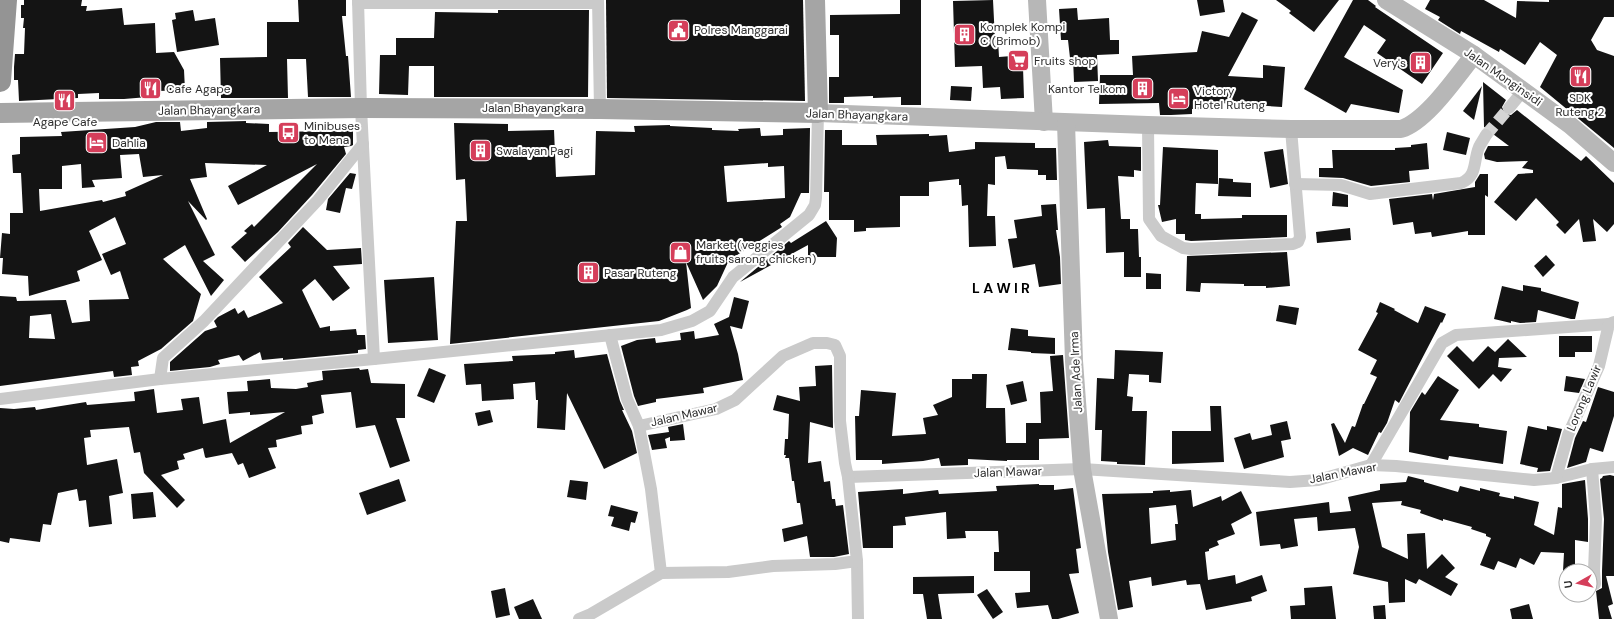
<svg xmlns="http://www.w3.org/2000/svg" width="1614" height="619" viewBox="0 0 1614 619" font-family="'DM Sans',sans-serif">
<rect width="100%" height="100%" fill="#fff"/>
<g fill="#141414" fill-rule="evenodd">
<path d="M24 0H82L81 6H87L86 11 122 8 124 25 155 23 156 53 174 52 184 70 185 90 159 91 160 96 124 99H99V93L78 94V98L19 101 18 80H14V67L15 54H24L25 28H23L24 18H21V5H24Z"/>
<path d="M298 0H346V16H342L346 56H348L351 97H308L306 59H287L288 98H221L220 58 267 57V22H299Z"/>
<path d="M606 0H803L805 101 607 98Z"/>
<path d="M900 0H921V105H901V97L873 98V96L844 97V103H829V77H839V35H830V15L900 14Z"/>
<path d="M993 0 995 40H998L999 57 1025 55 1026 67H1023L1024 98 1001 99 1000 87 983 88 982 66 955 67 953 1Z"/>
<path d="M1197 0H1223L1225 12 1200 16Z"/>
<path d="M1276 0H1339L1314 32 1289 13 1291 11Z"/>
<path d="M1353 0H1368L1376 6 1375 7 1443 53 1422 84 1377 53 1386 40 1364 25 1344 57 1403 90 1399 113 1351 104 1346 113 1304 89Z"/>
<path d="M1430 0H1484L1516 18 1517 1 1549 2V0H1614V17H1604L1591 40 1597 50 1614 56V148L1540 87 1557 55 1540 42 1525 65 1500 49 1499 52 1461 31 1460 34 1438 20 1440 17 1425 9Z"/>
<path d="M1077 8 1078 20 1109 18 1110 40H1119V54L1097 55 1098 81 1074 82 1073 58H1070L1068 40H1061L1059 9Z"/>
<path d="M193 10 195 21 215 18 219 45 177 52 172 20 176 19 175 13Z"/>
<path d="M498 10H589L588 97H434V66H409L408 95 379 94 380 55H396V38H434L435 12 498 13Z"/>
<path d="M1242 12 1258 20 1228 76 1263 78V65L1285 67 1282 107 1220 103V110L1192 109V114L1171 115H1160L1159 103 1099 104 1100 75H1133L1132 56 1197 52 1202 31 1229 37Z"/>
<path d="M1483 82 1506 100 1502 107 1505 114 1511 115 1517 110 1581 161 1586 156 1614 183V224L1607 232 1593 219 1596 241 1583 242 1579 219 1565 234 1556 225 1559 222 1536 198 1516 221 1494 202 1518 174 1533 173V170L1522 168 1528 161 1497 162 1485 159 1484 154 1488 146H1509L1493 134 1490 129 1484 127Z"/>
<path d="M951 86 972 87 971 101 950 100Z"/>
<path d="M1482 86 1474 120 1463 111Z"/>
<path d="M246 121V123L269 124V132L340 131V127H353V145L351 146 344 147 346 154 312 195 278 232 245 262 231 247 247 233 244 231 252 224 254 227 317 164 238 205 228 186 267 165 205 163 207 177 190 179 207 219 206 220 188 201 215 255 203 261 224 280 211 296 185 245 163 259 201 294 193 321 161 349 138 361 139 366 131 367 132 375 114 377 113 371 0 386V296L16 297 17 301 66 300 72 323 90 321 89 300 129 299 120 271 111 275 102 254 126 244 115 217 89 231 102 260 77 271 80 281 29 296 28 276 2 274 3 258H0L2 233 10 234V213H23L21 173H13L12 155 20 154V137L62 136 61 132 135 127 156 122H180L181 131 207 128V122ZM139 154 143 177 163 175 125 192 126 196 103 202 102 200 40 211 39 189H62V166L81 164 82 188 95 187 92 180 122 178 120 155ZM51 314 55 339 29 338 30 316Z"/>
<path d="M454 123 508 124V131L554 130 556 177 595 175 596 131 635 132 634 126 670 125V126L712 128V130L739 131 738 129 760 128 761 136 783 135V129L810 128 809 193H801L790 217 780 224 782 227 729 260 717 286 703 300 686 262 691 308 687 310 659 321 450 344 456 221H467L465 179 456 180ZM768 163V167L784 166 785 198 727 202 724 166Z"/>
<path d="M825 130H842V145H877L876 135 929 134V136L947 135 949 152 975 149V142L1035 143V148H1056L1057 180H1046V175H1038V170L1007 169 1005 156 995 157V185L988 184 987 216H995L996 246 969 247 968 205 962 206 961 185H959V179L929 182V196H900V227L866 228V231L854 232V220H829V192H824Z"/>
<path d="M1447 132 1470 138 1466 155 1443 150Z"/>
<path d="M1108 140 1109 146 1141 147V171L1134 170V177L1118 176 1121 219H1130V229H1138L1139 257H1141V277H1124V252L1106 253 1105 208 1087 209 1084 142Z"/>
<path d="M1427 143 1429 169 1409 171 1410 182 1371 186 1343 178 1319 177V168H1333L1332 150H1395V148L1411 147V145Z"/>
<path d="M1163 147 1218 150V184L1196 183 1195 214H1201V219L1242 218V215H1287V237L1191 241 1185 240V234H1176V219L1162 222 1158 205H1160Z"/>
<path d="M1283 149 1288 184 1270 188 1264 152Z"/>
<path d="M350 173 356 174 352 189 346 188 340 213 326 210 328 199Z"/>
<path d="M1480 174H1488V197L1485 195V235H1468V231L1432 237 1431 232 1415 234 1413 222 1393 225 1389 199 1432 194 1433 200 1434 194 1475 187V182Z"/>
<path d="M1219 178 1233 179V182L1251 183V197L1218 196Z"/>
<path d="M1333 192 1348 195V207L1332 206Z"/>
<path d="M1056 204 1058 230H1056L1060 257 1061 284 1039 287 1035 264 1013 268 1008 239 1017 238 1014 220 1042 216 1041 205Z"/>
<path d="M826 221 837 238 836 257H808V245L740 282 789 241 791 243Z"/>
<path d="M303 227 327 250 361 248 362 264 333 266 350 288 333 301 315 279 302 290 320 328 330 326V331L356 329 357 335H365L366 349 358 350V353L283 360V358L262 360 260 352 243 361 239 355 218 360 220 364 210 367 170 371V362L205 331 217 327 214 321 218 317 235 308 238 314 244 310 248 318 283 303 259 277 291 247 288 243Z"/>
<path d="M1350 228 1351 240 1317 243 1316 232Z"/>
<path d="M1287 252 1290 286 1266 288V286H1244V284L1201 283 1200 292 1186 291 1187 256Z"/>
<path d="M1546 255 1555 265 1543 277 1534 266Z"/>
<path d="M1146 273 1161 274V289H1146Z"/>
<path d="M434 277 438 340 388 343 384 280Z"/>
<path d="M1523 285 1541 288V291L1579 302 1575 319H1571L1538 310 1536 322 1520 323 1511 321V323L1494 319 1502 286 1523 291Z"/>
<path d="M734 297 749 301 742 329 730 326 738 354 743 380 703 388 704 393 656 399V402L638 406 634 396 621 346 637 340 655 338 656 343 681 340 680 333 694 331 695 339 719 335 714 324 729 317Z"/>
<path d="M1380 302 1395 309 1394 310 1418 323 1425 306 1446 314 1442 323 1441 322 1399 403 1395 400 1387 423 1381 433 1379 432 1368 455 1353 448 1339 456 1331 424 1334 423 1345 443 1352 426 1355 427 1363 404H1364L1377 377 1370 374 1377 360 1358 350 1378 313 1376 312Z"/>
<path d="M1279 305 1299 308 1296 325 1276 321Z"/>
<path d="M1011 328 1028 330V336L1055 338V354L1031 353V352L1008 350Z"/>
<path d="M1559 336H1592V352H1575V357H1559Z"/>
<path d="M1508 339 1527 357 1499 358 1498 367 1512 369 1501 382 1493 374 1479 389 1447 356 1457 346 1473 362 1488 346 1495 352Z"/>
<path d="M574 350 575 358 607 354 620 401 624 410H622L632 431 637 453 604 469 567 393 565 430 537 428 538 400H536L535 382 513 384 514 399 482 401 481 384 466 385 464 364 513 361 512 356 555 354V352Z"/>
<path d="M1115 350 1163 352 1161 383 1149 382V375L1129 374 1127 396 1133 397 1132 411H1147L1145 465 1117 464V462L1101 461 1102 430H1095L1097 378 1114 379Z"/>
<path d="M1063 355 1069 438 1039 439V460H1007V461L968 459V465L941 466 939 458 923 461 882 464V460H856L855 416H859L861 390 896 393 892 436 926 434 923 418 938 415 933 405 952 397V379H972V374H987L986 408H1005L1006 443H1026V423H1041L1040 392 1053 391 1050 356Z"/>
<path d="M832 365 833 428 810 422 808 463 821 461 824 482 830 481 832 499H835L836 506 843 505 849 554 834 557H810L807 536 784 542 782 529 803 524 800 503H797L794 481H792L789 458H785L786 455H784L785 439H788L789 414 773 410 777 395 800 401 799 387 816 386 815 366Z"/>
<path d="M359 368 360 370 368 369 371 383 405 384V418H396L410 461 390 468 375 425 356 428 351 392 321 395 324 413 312 416 313 424 301 426 302 434 276 440 277 447 268 448 276 468 249 478 243 463 238 465 232 453 206 458 205 457 203 448 183 454 185 459 177 461 179 469 161 475 185 500 177 508 144 473 140 452 134 453 129 427 90 430 91 437 84 438 87 465 117 459 123 493 109 496 112 524 89 527 86 500 79 501 77 489 58 493 51 525 43 524 40 542 10 538 9 543 0 541V408L14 409 35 407 36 410 86 402 87 405 135 401 134 392 154 389 157 413 183 410 181 399 199 397 203 424 226 419 230 443 285 412 250 415V412L229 414 227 392 248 391 247 381 270 379 271 388 296 389 308 387 307 383 323 380 322 371Z"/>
<path d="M429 368 446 375 434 403 417 396Z"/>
<path d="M1438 376 1459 390 1440 420 1479 424V427L1507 431 1503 464 1449 456 1448 460 1409 452 1410 412 1422 392 1425 395Z"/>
<path d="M1566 376 1585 379 1579 393 1564 391Z"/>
<path d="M1023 381 1027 401 1011 405 1006 385Z"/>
<path d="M1598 387 1614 392V416L1603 452 1590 448 1586 462 1567 468 1575 438 1583 421 1586 422Z"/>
<path d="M1210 406H1221L1224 462 1172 464V431H1211Z"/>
<path d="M490 410 493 422 478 426 475 413Z"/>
<path d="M1287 421 1291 439 1281 441 1284 457 1244 469 1234 438 1250 433 1252 440 1272 435 1270 425Z"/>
<path d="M683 424 685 440 670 441V437L665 439 667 448 652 450 648 435 669 432 668 427Z"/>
<path d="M1528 426 1547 430V426L1562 429 1550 471 1537 472 1538 468 1520 464Z"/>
<path d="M1610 475 1614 476V576H1606L1613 604 1608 606 1612 619H1599L1596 591 1602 588V571L1604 519 1600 479 1602 478 1603 476Z"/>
<path d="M1408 476 1424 480V482L1458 492 1460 486 1480 491V488L1500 493 1499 496 1514 499V496L1539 502 1534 525 1554 535 1558 507 1562 508V484L1585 480 1588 519V542L1575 540V571H1563L1564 553 1541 552 1534 565 1520 558 1516 568 1498 561 1494 570 1480 565 1491 538 1486 536V534L1471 529 1472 527 1443 519V521L1420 513 1421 510 1401 505 1402 501 1372 503 1382 547 1408 559 1407 534 1425 533 1427 569 1442 554 1455 568 1445 577 1458 584 1451 596 1419 579 1416 584 1405 579V602L1389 603 1388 582 1353 574 1359 547 1355 528 1318 531 1317 517 1294 519 1298 546 1281 549 1280 544 1260 546 1256 512 1329 502 1330 513 1351 511 1348 497 1380 490V484L1406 482Z"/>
<path d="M399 479 406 501 367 515 359 493Z"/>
<path d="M570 480 588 482 586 500 567 497Z"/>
<path d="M1039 484V485H1054V490L1073 488 1081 548 1076 549 1079 573 1069 574 1079 613 1058 619H1052L1048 605 1017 608 1015 593 1030 592V571H994V552H999L998 531H965L966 538 947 539 946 512 905 517 906 525 893 526V548H863L858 492 903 489V494L938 490 939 494 997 491 996 486Z"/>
<path d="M1170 490V492L1191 490 1193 507 1221 496 1222 501 1241 491 1252 513 1231 524 1235 534 1217 541 1219 545 1209 549V551L1205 552 1208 580 1235 575 1236 584 1262 575 1267 591 1251 597 1252 601 1206 610 1200 584 1187 585 1186 580 1152 586 1151 577 1129 581 1133 607 1118 610 1108 552 1102 494 1153 493V491ZM1176 505 1178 524H1175L1176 540 1151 544 1149 508Z"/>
<path d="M153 492 156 517 133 519 131 494Z"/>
<path d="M611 505 638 512 635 523 631 522 629 531 611 526 614 517 608 516Z"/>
<path d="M974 576V593L938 594 942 619H927L923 594H913V577Z"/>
<path d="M1332 586 1336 619H1291L1290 606 1305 605 1304 588Z"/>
<path d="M505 588 510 615 496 618 491 591Z"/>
<path d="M987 589 1003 612 993 619 977 595Z"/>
<path d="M533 599 542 619H519L514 607Z"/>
<path d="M1529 604 1533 619H1512L1510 609Z"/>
<path d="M1385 605 1386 619H1374L1373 606Z"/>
</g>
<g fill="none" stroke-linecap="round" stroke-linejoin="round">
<path stroke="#d5d5d5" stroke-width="12" stroke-dasharray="12 6" stroke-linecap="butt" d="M1486 135 1509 108"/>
<g stroke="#cacaca" stroke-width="12">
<path d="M358 0 361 108 374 359"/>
<path d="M598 0 600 109"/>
<path d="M358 3H598"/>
<path d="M1509 108 1523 91"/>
<path d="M1148 125 1149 219 1161 236 1183 248 1191 249 1293 244 1298 242 1300 237 1291 129"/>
<path d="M1295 184 1341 185 1370 194 1461 183C1478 176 1473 161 1479 147 1481 143 1484 139 1486 135"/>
<path d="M610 335 627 399 639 426 716 409 735 400 783 356 813 343H827L835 345 840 356V421L845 463 848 477 1082 469 1290 482 1318 480 1371 465 1396 466 1534 480 1556 478 1592 469 1614 467"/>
<path d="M160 379 163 358 204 321 318 200 363 144"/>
<path d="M0 399 160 379 374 359 661 330 692 321 710 311 733 277 809 215 815 205 816 198 818 113"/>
<path d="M1371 465 1442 343 1456 335 1609 324"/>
<path d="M1592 469 1596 519 1594 571 1595 584"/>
<path d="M1556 478 1568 435 1599 366 1609 324 1614 322"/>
<path d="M857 561 858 619"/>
<path d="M661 573 728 572 773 566 835 564 857 561 848 477"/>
<path d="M579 619 591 614 661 573 651 489 639 426"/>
</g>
<g stroke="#b7b7b7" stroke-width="18">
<path d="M1037 0 1044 122"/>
<path d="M1386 0 1474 55 1570 125 1614 163"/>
<path d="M818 113 1148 125 1291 129H1401C1427 121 1456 77 1474 55"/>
<path d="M1066 123 1074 361 1082 469 1109 619"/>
</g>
<path stroke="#a5a5a5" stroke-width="20" d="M0 113 361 108 600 109 818 113 815 0"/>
<path stroke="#949494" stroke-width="22" d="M0 81 6 0"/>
</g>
<defs>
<symbol id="civic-square" viewBox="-11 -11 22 22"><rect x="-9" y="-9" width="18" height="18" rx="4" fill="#d53e5a" stroke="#fff"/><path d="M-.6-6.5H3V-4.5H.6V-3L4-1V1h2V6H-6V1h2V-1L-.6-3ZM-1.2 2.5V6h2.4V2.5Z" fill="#fff"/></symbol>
<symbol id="building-square" viewBox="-11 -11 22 22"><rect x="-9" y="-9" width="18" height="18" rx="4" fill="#d53e5a" stroke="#fff"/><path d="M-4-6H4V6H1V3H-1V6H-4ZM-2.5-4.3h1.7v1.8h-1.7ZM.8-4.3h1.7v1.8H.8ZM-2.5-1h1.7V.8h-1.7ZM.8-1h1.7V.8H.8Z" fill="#fff"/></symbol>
<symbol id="supermarket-square" viewBox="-11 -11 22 22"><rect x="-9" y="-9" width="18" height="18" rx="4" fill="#d53e5a" stroke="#fff"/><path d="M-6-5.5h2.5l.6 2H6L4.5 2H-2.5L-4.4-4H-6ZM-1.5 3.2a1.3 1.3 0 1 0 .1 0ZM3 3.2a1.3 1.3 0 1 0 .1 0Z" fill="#fff"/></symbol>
<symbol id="restaurant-square" viewBox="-11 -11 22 22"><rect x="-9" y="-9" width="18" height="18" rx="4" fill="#d53e5a" stroke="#fff"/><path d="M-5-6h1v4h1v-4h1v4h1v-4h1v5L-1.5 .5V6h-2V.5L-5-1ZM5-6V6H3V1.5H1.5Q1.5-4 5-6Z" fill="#fff"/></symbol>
<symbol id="hotel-square" viewBox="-11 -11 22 22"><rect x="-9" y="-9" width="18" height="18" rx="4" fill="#d53e5a" stroke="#fff"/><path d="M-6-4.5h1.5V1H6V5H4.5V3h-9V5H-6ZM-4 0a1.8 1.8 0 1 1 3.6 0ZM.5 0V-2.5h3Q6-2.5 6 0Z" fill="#fff"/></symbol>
<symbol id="bus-square" viewBox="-11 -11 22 22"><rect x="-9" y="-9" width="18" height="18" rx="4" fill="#d53e5a" stroke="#fff"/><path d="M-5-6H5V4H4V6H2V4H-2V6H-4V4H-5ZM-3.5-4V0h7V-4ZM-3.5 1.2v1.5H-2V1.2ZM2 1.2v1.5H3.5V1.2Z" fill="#fff"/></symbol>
<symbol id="shop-square" viewBox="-11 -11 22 22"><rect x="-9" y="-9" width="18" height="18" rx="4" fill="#d53e5a" stroke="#fff"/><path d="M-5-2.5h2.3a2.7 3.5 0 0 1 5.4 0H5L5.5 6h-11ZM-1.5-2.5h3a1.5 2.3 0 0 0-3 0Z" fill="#fff"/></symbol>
</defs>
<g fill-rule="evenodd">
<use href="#civic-square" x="666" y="18" width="25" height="25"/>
<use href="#building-square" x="952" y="22" width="25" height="25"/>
<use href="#supermarket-square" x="1006" y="48" width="25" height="25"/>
<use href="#building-square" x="1408" y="50" width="25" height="25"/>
<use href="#restaurant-square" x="1568" y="64" width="25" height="25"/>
<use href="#restaurant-square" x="138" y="76" width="25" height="25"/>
<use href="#building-square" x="1130" y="76" width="25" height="25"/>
<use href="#hotel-square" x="1166" y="86" width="25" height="25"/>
<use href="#restaurant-square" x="52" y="88" width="25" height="25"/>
<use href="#bus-square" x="276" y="120" width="25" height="25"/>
<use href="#hotel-square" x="84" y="130" width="25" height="25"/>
<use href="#building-square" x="468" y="138" width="25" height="25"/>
<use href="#shop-square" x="668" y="240" width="25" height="25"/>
<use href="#building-square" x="576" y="260" width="25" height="25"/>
</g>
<g text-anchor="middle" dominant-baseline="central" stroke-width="4" stroke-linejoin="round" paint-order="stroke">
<g font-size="12" fill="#2d2d2d" stroke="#fff" text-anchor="start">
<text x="980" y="27">Komplek Kompi<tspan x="980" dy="14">C (Brimob)</tspan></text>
<text x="694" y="30">Polres Manggarai</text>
<text x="1034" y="61">Fruits shop</text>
<text x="1406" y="63" text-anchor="end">Very's</text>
<text x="166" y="89">Cafe Agape</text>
<text x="1126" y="89" text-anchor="end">Kantor Telkom</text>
<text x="1194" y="91">Victory<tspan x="1194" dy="14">Hotel Ruteng</tspan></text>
<text x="1580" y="98" text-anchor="middle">SDK<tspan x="1580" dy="14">Ruteng 2</tspan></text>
<text x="65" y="122" text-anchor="middle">Agape Cafe</text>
<text x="304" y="126">Minibuses<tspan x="304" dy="14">to Mena</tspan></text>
<text x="112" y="143">Dahlia</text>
<text x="496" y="151">Swalayan Pagi</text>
<text x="696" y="245">Market (veggies<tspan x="696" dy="14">fruits sarong chicken)</tspan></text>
<text x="604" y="273">Pasar Ruteng</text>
</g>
<g font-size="12" fill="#2d2d2d" stroke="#fff">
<text transform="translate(1503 77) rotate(35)">Jalan Monginsidi</text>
<text x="533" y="108">Jalan Bhayangkara</text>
<text transform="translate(209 110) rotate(-1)">Jalan Bhayangkara</text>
<text transform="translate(857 115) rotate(2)">Jalan Bhayangkara</text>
<text transform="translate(1076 372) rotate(-93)">Jalan Ade Irma</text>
<text transform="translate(1584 398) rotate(-67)">Lorong Lawir</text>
<text transform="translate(684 415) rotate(-13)">Jalan Mawar</text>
<text transform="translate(1008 472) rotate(-2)">Jalan Mawar</text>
<text transform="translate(1343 473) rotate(-11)">Jalan Mawar</text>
</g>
<g font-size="14" font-weight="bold" fill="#000" stroke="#fff">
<text x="1001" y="288">L A W I R</text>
</g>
</g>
<g transform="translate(1578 583) rotate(262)"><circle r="19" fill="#ffffff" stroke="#ababab"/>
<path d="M0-3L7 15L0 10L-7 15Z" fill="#d53e5a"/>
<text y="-6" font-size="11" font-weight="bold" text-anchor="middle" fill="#2d2d2d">U</text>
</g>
</svg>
